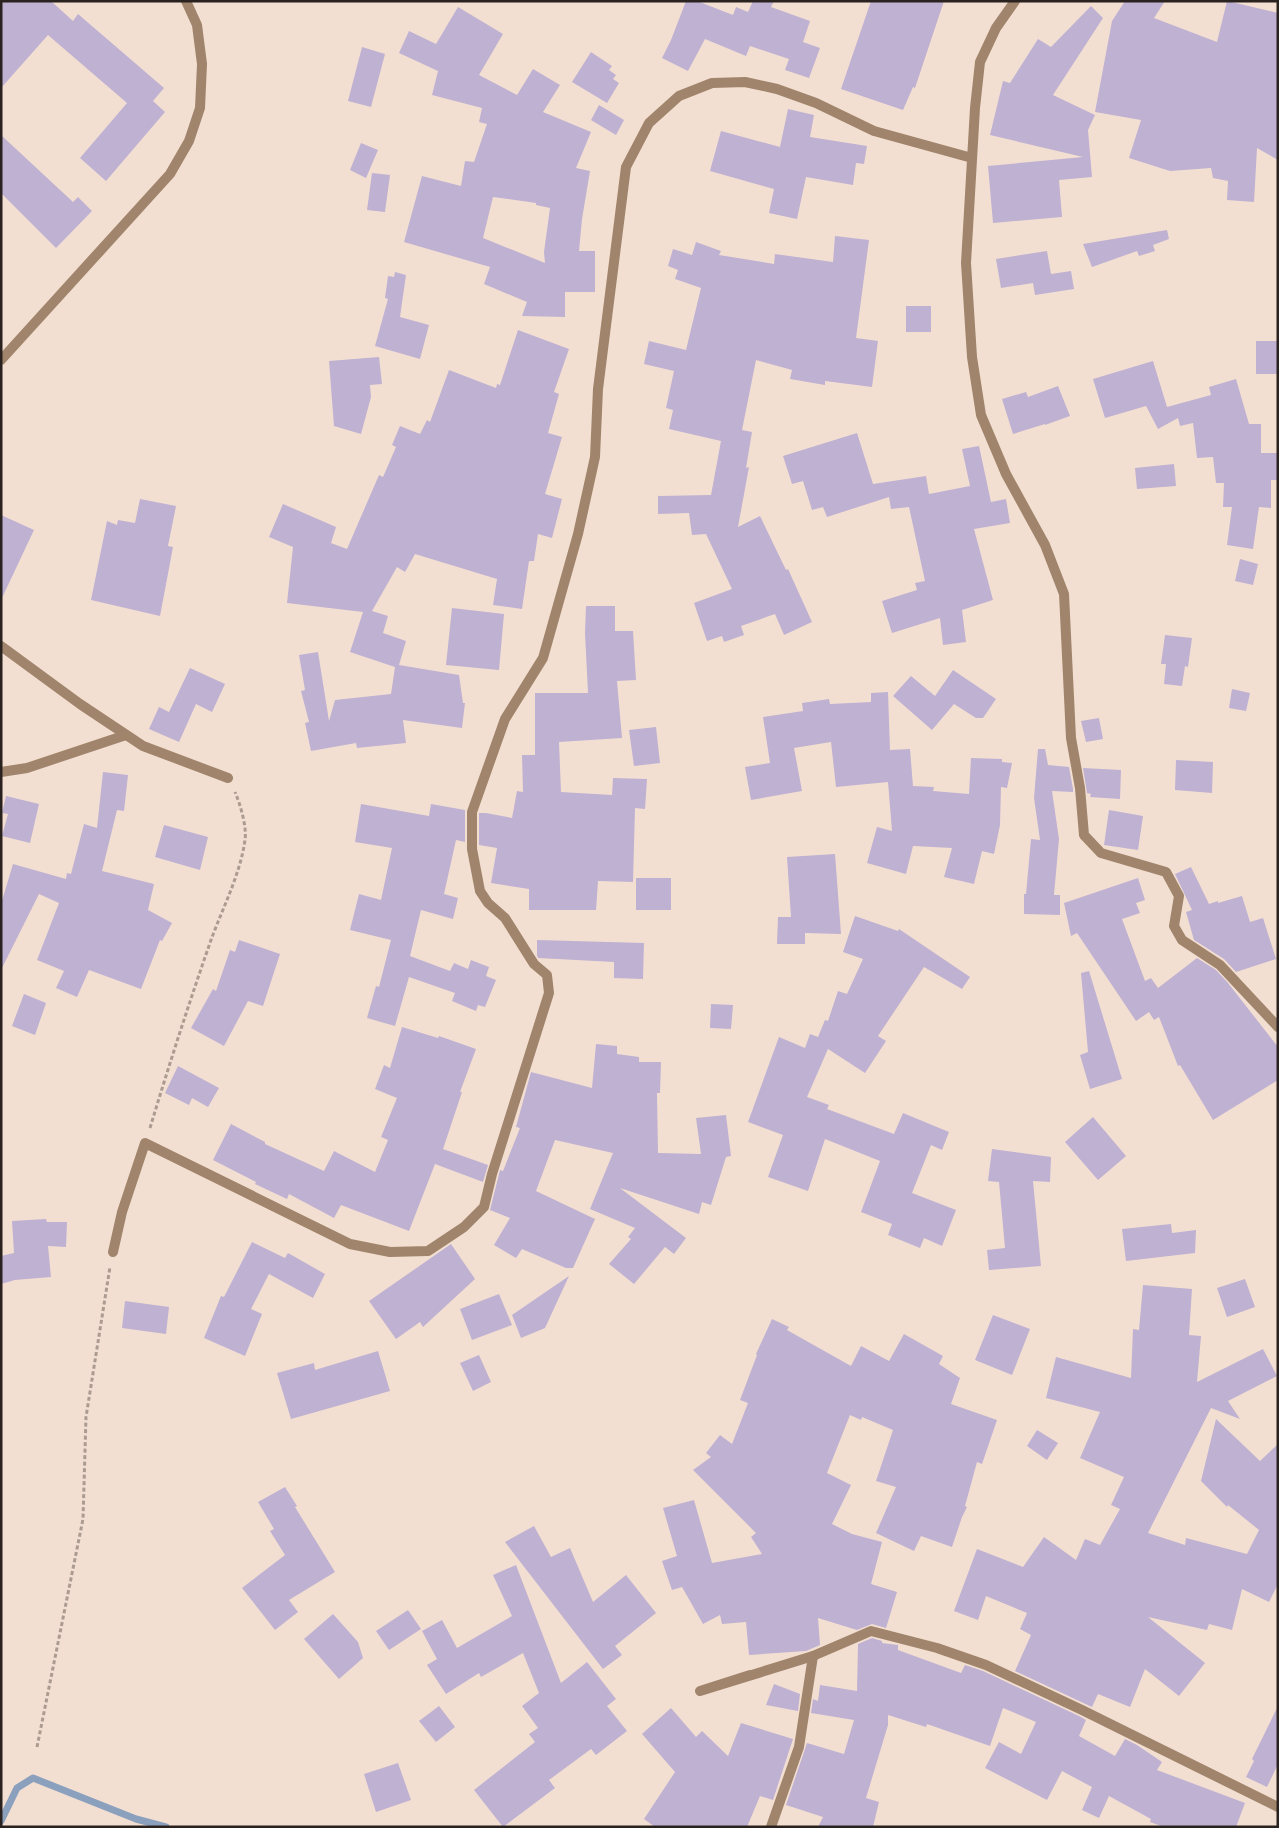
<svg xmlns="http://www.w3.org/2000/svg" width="1279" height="1828" viewBox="0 0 1279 1828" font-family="'Archivo Narrow',sans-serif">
<rect width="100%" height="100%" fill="#f3dfd2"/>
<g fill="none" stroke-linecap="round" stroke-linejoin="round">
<path stroke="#8ba0bd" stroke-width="7" d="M1 1821 17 1788 33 1778 136 1819 166 1827"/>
</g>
<g fill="#bfb1d2" fill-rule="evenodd">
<path d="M1 1H51L73 21 78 14 164 88 153 101 165 112 106 181 80 158 127 103 48 35 1 88Z"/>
<path d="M686 1H697L733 15 736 7 748 12 753 1H774L771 7 810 21 803 42 820 48 809 78 785 70 789 59 750 46 746 56 705 39 688 71 662 58 671 40Z"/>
<path d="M871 1H944L915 88 913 87 903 110 841 89Z"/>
<path d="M1125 1H1165L1154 18 1217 42 1227 1 1278 13V160L1257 148 1254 202 1227 200 1228 181 1213 178 1211 168 1170 171 1129 158 1141 120 1095 112 1112 21Z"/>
<path d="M1091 6 1103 18 1053 95 1095 115 1088 130 1092 177 1059 180 1062 217 993 223 988 166 1083 157 990 135 1003 81 1010 83 1038 39 1051 47Z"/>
<path d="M458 7 503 34 479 75 517 95 533 69 560 85 543 112 591 132 576 168 590 171 582 219 579 251H595V292H565V317L522 316 527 302 484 284 490 267 404 242 422 176 461 186 465 161 474 162 487 124 479 122 482 108 432 95 438 71 399 53 409 31 436 44ZM493 197 536 203V205L550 208 544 252 545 263 483 238Z"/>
<path d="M362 47 385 54 371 107 348 101Z"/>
<path d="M591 52 612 66 609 70 616 75 613 79 619 83 607 103 572 82Z"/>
<path d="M599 105 624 120 616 135 591 120Z"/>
<path d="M788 109 814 115 810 137 867 146 864 164 856 163 853 185 806 177 797 219 769 213 774 189 710 171 721 131 780 147Z"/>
<path d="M1 135 73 202 78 197 92 211 56 248 1 193Z"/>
<path d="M361 143 378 150 366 178 350 170Z"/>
<path d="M372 173 390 175 385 212 367 210Z"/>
<path d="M1167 230 1169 239 1153 245 1155 251 1139 256 1137 251 1092 267 1083 244Z"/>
<path d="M835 236 869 240 856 338 878 341 872 387 825 381V385L790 379 792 370 756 360 742 430 752 432 746 468 749 467 738 527 760 516 786 570 788 569 812 622 784 635 775 614 741 626 744 635 724 642 722 636 707 641 694 603 732 589 706 534 692 535 689 513 658 514V496L711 495 721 441 669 429 673 410 666 408 674 371 644 364 649 341 686 350 701 288 675 279 678 270 668 266 673 249 692 255 696 242 721 251 719 255 774 264 775 254 833 262Z"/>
<path d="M1047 251 1051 274 1071 271 1074 289 1035 295 1033 283 1001 288 996 259Z"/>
<path d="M395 272 406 275 400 317 429 325 420 359 375 346 388 299 385 298 388 276 394 277Z"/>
<rect x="906" y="306" width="25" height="26"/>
<path d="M518 330 569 349 554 392 559 394 548 433 562 437 545 494 562 499 552 538 538 534 534 561H529L522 609 493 605 497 579 415 554 405 572 397 567 372 611 388 616 383 633 406 641 399 665 459 675 463 703H465L462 728 403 720 406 743 357 748 356 743 311 751 305 723 309 722 301 691 305 690 299 655 318 652 329 721 335 700 391 694 395 667 350 652 363 612 287 603 293 547 269 537 283 504 336 527 331 543 347 549 379 475 383 477 396 447 392 445 400 426 420 434 427 420 430 422 449 370 496 388 497 384 500 385Z"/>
<rect x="1256" y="341" width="22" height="33"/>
<path d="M379 357 382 384 370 385 371 397 361 434 334 426 329 361Z"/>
<path d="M1153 361 1167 407 1211 395 1209 387 1236 379 1249 424H1261V453H1278V480H1271V508L1259 507 1253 549 1227 545 1232 507H1223L1224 483H1216L1213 457 1197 458 1193 423 1180 426 1178 418 1158 429 1146 406 1105 418 1093 379Z"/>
<path d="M1058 386 1070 416 1045 425V424L1013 434 1002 399 1026 392 1028 397Z"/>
<path d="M857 433 873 484 926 476 929 494 970 486 962 449 979 446 991 502 1006 499 1010 523 974 529 993 600 962 610 966 642 943 645 940 618 892 633 882 601 917 590 915 583 925 581 909 507 891 509 889 497 827 517 823 507 812 510 803 481 792 484 783 456Z"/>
<path d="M1174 464 1176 486 1137 489 1135 468Z"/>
<path d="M140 499 176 506 168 546 173 547 160 616 91 600 107 521 117 525 118 520 135 523Z"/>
<path d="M1 515 34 530 1 600Z"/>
<path d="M1240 559 1258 564 1253 585 1235 581Z"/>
<path d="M586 606H615V631H633L636 680 617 681 622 738 559 742 561 792 612 795 613 778 647 779 645 809 635 808 633 882 598 881 596 910H529V889L491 883 497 848 479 845V813H486L512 818 517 791 523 792 522 755H535V693H588L585 633Z"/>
<path d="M452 608 504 614 499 670 446 665Z"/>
<path d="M1165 635 1192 638 1188 667 1185 666 1182 686 1164 684 1166 664H1161Z"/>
<path d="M190 668 225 684 212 712 196 704 179 742 149 729 159 707 169 712Z"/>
<path d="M953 670 996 699 983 718H976L954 704 932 730 893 696 911 676 935 696Z"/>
<path d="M1232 689 1250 693 1246 711 1229 708Z"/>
<path d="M888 692 890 750 910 749 913 786 934 787 933 791 969 794 971 758 1002 759V762L1012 763 1007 788 1001 787 1000 825 994 854 982 851 974 884 944 877 952 848 913 846 906 874 867 863 877 827 892 831 888 782 836 787 831 742 794 748 802 791 751 800 745 767 770 763 763 717 803 711 802 703 829 699 830 704 871 702V693Z"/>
<path d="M1099 718 1103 739 1086 742 1081 721Z"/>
<path d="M656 727 660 763 634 766 629 730Z"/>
<path d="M1038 749H1045L1048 765 1069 767 1073 789V792L1052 791 1059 839 1054 895H1060V915L1024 914V894H1026L1031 839 1040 840 1034 798Z"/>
<path d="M1176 760 1213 762 1212 793 1175 790Z"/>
<path d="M1083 768 1121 770 1120 799 1090 797 1091 794 1087 793Z"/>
<path d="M103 772 128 775 124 811 117 810 102 871 154 884 148 910 172 923 162 941 160 940 141 989 89 970 77 997 56 988 64 971 37 960 59 903 39 894 1 970V904L13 864 66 879 67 873 71 874 84 824 97 828Z"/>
<path d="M6 796 39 804 30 843 2 836 8 814 2 813Z"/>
<path d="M361 804 429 816 431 804 465 810V842L456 840 444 894 458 898 453 919 421 910 410 956 450 971 454 963 468 969 471 960 489 967 486 976 496 980 485 1007 478 1005 476 1011 452 1001 455 993 409 977 395 1026 367 1018 376 986 379 987 391 940 350 930 359 894 381 900 392 848 355 842Z"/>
<path d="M1109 810 1143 816 1138 850 1104 845Z"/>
<path d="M164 825 208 837 200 870 155 857Z"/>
<path d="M835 854 841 934 805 933V944H777L778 917H791L787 857Z"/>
<path d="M1191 867 1209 904 1218 901V903L1242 896 1250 922 1263 918 1276 959 1236 972 1224 959 1194 940 1186 912 1192 910 1175 874Z"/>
<rect x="636" y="878" width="35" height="32"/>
<path d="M1138 878 1145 900 1136 903 1140 913 1122 919 1145 981 1151 978 1158 988 1197 958 1216 970 1228 983 1278 1047V1080L1213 1120 1180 1065 1178 1066 1159 1017 1154 1020 1149 1012 1136 1021 1077 933 1071 936 1064 903Z"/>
<path d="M855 916 898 931 899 929 970 977 962 989 924 967 878 1036 886 1041 865 1073 828 1049 807 1097 829 1105 827 1109 894 1134 903 1113 949 1132 942 1150 931 1145 912 1193 956 1210 942 1246 924 1238 920 1248 888 1235 892 1224 861 1212 880 1161 825 1139 808 1191 768 1177 783 1135 748 1122 779 1037 805 1048 810 1034 818 1037 825 1020 828 1021 838 991 847 994 863 959 843 952Z"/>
<path d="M239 940 280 954 263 1006 248 1001 224 1046 191 1028 213 989 216 991 230 950 235 952Z"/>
<path d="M537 940 644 943 643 979 614 978V962L538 958 537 955Z"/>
<path d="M1089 971 1122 1079 1090 1089 1080 1055 1088 1052 1081 973Z"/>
<path d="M24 994 46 1003 35 1035 12 1026Z"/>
<path d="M711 1004 733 1005 731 1029 710 1028Z"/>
<path d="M402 1027 438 1038 439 1036 476 1049 460 1092H462L443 1149 488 1165 483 1182 435 1164 409 1231 341 1205 334 1218 289 1194 287 1199 255 1184 256 1182 213 1160 231 1124 265 1142V1144L324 1171 334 1151 375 1172 388 1140 381 1137 397 1098 375 1089 384 1065 390 1068Z"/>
<path d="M596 1044 617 1046V1054L639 1057V1062H661L660 1093H657L658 1153 701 1154 696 1118 726 1115 731 1156 726 1157 711 1205 702 1202 699 1214 620 1188 686 1238 674 1254 665 1247 634 1284 609 1264 631 1239 628 1237 635 1228 590 1209 613 1153 555 1140 536 1191 595 1219 573 1268H566L522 1249 516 1258 494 1245 510 1218 490 1210 500 1170 503 1171 520 1128 516 1127 531 1072 592 1088Z"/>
<path d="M178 1066 219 1088 208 1107 192 1098 189 1105 165 1093Z"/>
<path d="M1093 1117 1126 1156 1098 1180 1065 1142Z"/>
<path d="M992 1149 1051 1157 1050 1182 1033 1181 1041 1266 989 1270 987 1250 1005 1248 999 1182 988 1181Z"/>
<path d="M46 1219 47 1222H67L66 1247 48 1246 51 1277 15 1280 1 1284V1256L14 1253 12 1221Z"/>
<path d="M1171 1224 1172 1233 1196 1230 1195 1253 1126 1261 1122 1229Z"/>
<path d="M252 1242 285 1258 288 1253 325 1274 313 1298 269 1274 251 1309 262 1314 245 1356 204 1338 221 1296 224 1297Z"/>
<path d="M451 1244 475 1279 423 1327 420 1322 396 1339 369 1301Z"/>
<path d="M569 1276 545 1328 521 1338 512 1315Z"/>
<path d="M1245 1279 1255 1307 1227 1317 1217 1288Z"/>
<path d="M1143 1285 1192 1289 1189 1335 1201 1336 1197 1382 1263 1349 1277 1376 1228 1401 1240 1419 1211 1408 1148 1533 1185 1545 1186 1538 1247 1554 1259 1530 1228 1505 1227 1507 1201 1481 1216 1419 1260 1461 1278 1444V1584L1269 1602 1242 1589 1232 1630 1209 1624 1207 1630 1148 1617 1205 1663 1179 1696 1145 1669 1130 1707 1098 1694 1092 1707 1015 1671 1031 1635 1020 1629 1027 1613 986 1596 978 1620 954 1611 977 1549 1023 1567 1044 1537 1076 1560 1085 1539 1100 1545 1120 1509 1111 1505 1124 1477 1080 1458 1100 1412 1046 1398 1056 1357 1131 1378 1133 1329 1139 1330Z"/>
<path d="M499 1294 512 1325 472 1340 460 1309Z"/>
<path d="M125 1301 169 1307 166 1334 122 1328Z"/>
<path d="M993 1315 1030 1329 1012 1375 975 1360Z"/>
<path d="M772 1319 789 1327 787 1330 851 1366 861 1346 889 1361 904 1334 943 1356 939 1364 960 1378 951 1404 997 1420 982 1464 977 1462 965 1506 967 1507 962 1517 952 1547 921 1536 914 1551 876 1533 896 1487 876 1481 893 1430 862 1417 861 1420 850 1415 827 1473 851 1485 832 1524 852 1534 882 1542 871 1584 897 1592 886 1628 872 1624 857 1630 818 1618 820 1645 806 1651 749 1655 746 1622 722 1624 720 1615 703 1624 682 1587 672 1590 662 1561 677 1556 663 1508 694 1500 712 1563 762 1554 751 1537 756 1533 693 1470 711 1457 706 1453 720 1435 732 1444 748 1403 740 1400 757 1355 756 1354Z"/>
<path d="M378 1351 390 1391 291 1419 277 1373 314 1363 315 1370Z"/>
<path d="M479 1355 491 1382 473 1391 460 1363Z"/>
<path d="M1037 1430 1058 1443 1047 1460 1027 1446Z"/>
<path d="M285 1487 297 1506 295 1507 335 1572 289 1600 298 1612 275 1630 242 1588 285 1555 270 1531 274 1529 258 1502Z"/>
<path d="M534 1526 551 1557 570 1548 593 1602 626 1575 656 1613 615 1646 622 1655 603 1669 505 1542Z"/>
<path d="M516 1565 561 1683 587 1662 616 1699 607 1706 627 1731 596 1755 591 1749 549 1780 555 1788 503 1827 474 1790 535 1742 529 1734 538 1728 522 1706 539 1693 523 1653 481 1677 479 1673 446 1694 427 1665 437 1659 422 1631 442 1620 457 1648 512 1616 493 1575Z"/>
<path d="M408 1610 421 1629 389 1650 376 1631Z"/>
<path d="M333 1614 358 1642 363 1658 339 1679 304 1639Z"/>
<path d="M872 1638 882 1641V1643L898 1645V1650L961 1673 965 1665 983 1671 1079 1716 1086 1720 1079 1736 1115 1756 1125 1739 1137 1745 1162 1762 1157 1770 1245 1803 1236 1827H1164L1150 1822 1151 1819 1109 1796 1099 1818 1082 1810 1092 1787 1062 1771 1047 1800 985 1768 999 1742 1021 1754 1036 1722 1003 1708 990 1746 927 1724 926 1727 888 1715V1725L866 1798 879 1802 873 1827H818L823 1817 786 1805 807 1743 844 1754 854 1720 811 1713 813 1699 818 1701 820 1685 857 1691 858 1644Z"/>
<path d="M774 1684 800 1694 798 1711 766 1705Z"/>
<path d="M439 1706 455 1727 436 1742 419 1721Z"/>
<path d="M1278 1706V1764L1267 1787 1246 1777 1254 1761 1252 1759Z"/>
<path d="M671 1708 696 1737 702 1731 728 1756 741 1723 793 1739 773 1800 760 1796 747 1827H655L644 1819 675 1772 642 1734Z"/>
<path d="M398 1763 411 1800 376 1812 364 1774Z"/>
</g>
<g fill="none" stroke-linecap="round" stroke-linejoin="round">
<g stroke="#ab9b91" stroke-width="3" stroke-dasharray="4 2.5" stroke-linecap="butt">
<path d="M150 1128C169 1065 189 1003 211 940 223 907 240 875 245 840 247 826 240 804 235 792"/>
<path d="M37 1747 83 1519 86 1417 110 1267"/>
</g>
<g stroke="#a0856c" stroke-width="10">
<path d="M1015 1 996 28 980 62 975 108 966 263 972 357 981 415 1006 474 1045 545 1064 594 1071 738 1080 788 1084 835 1101 853 1166 872 1179 896 1174 926 1182 940 1220 965 1278 1027"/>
<path d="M1 360 170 174 189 141 200 108 202 64 197 25 186 1"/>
<path d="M1 646 80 704 143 746 228 778"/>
<path d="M1 772 27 768 126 735"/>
<path d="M113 1252 122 1212 145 1143 350 1244 390 1252 428 1251 464 1227 484 1207 492 1174 549 993 547 975 534 964 505 918 488 903 480 891 472 849V812L505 719 543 658 578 534 595 457 598 389 626 167 649 123 679 96 712 83 745 82 777 89 816 103 874 131 972 158"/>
<path d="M750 1675 700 1691 813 1656 871 1631 937 1648 986 1665 1082 1710 1278 1807"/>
<path d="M771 1827 799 1747 813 1656"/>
</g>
</g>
<rect width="1279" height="1828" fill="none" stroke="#2a221e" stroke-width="5"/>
</svg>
